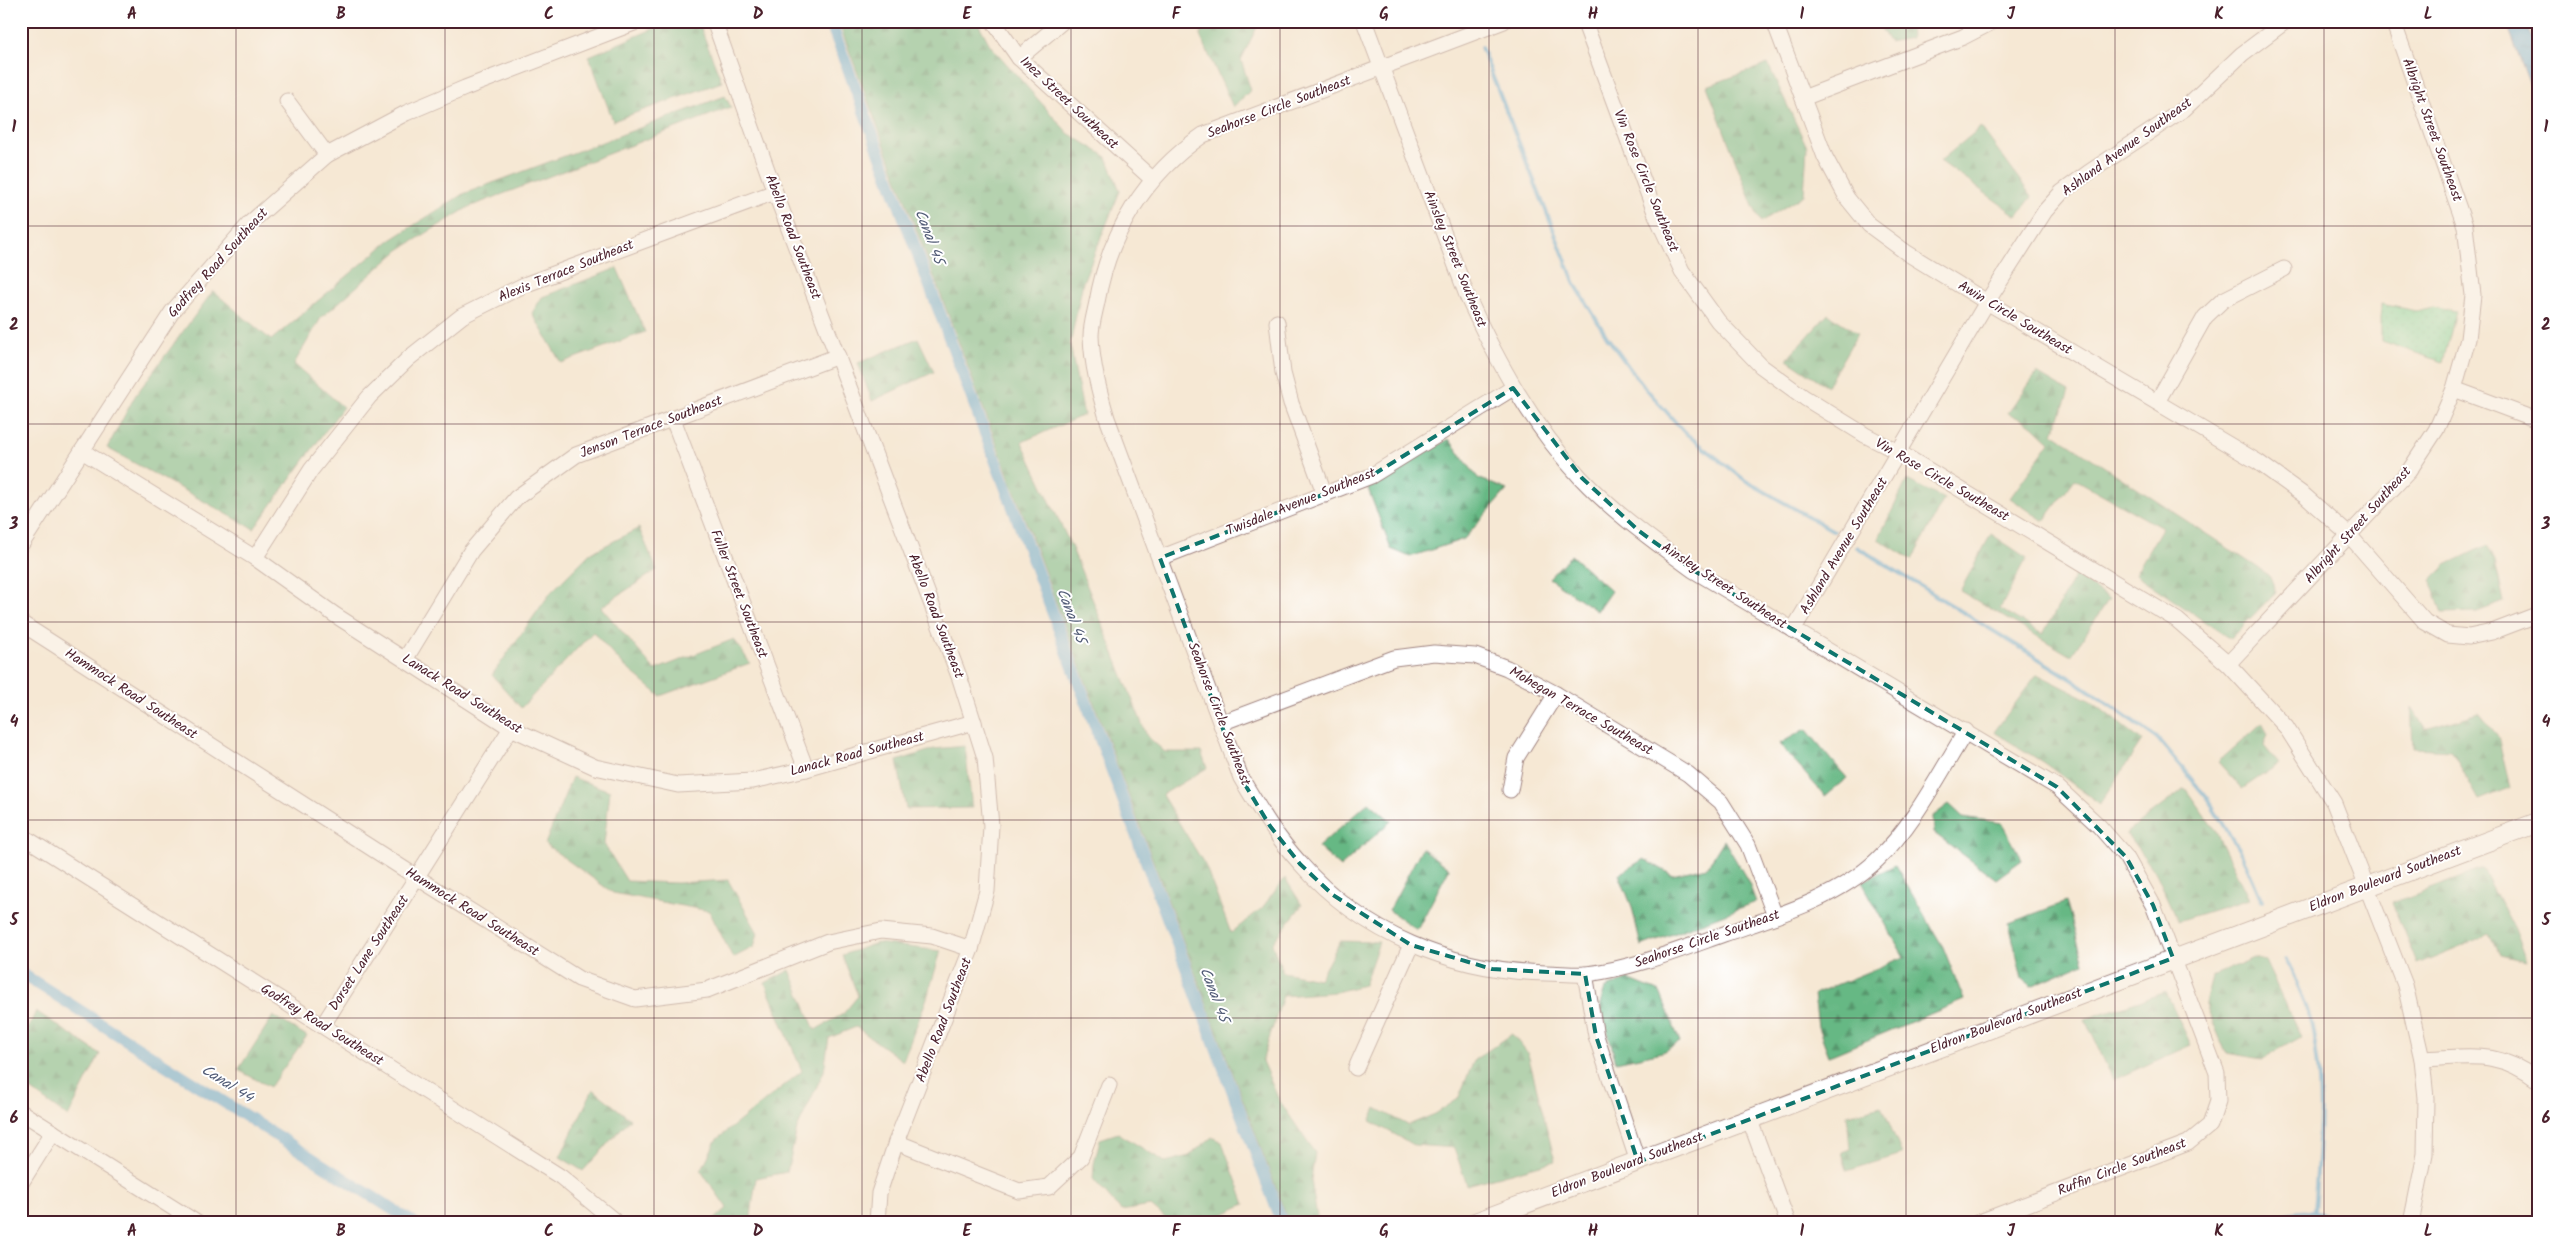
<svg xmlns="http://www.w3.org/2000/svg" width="2560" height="1244" viewBox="0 0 2560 1244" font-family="Kalam,sans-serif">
<defs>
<pattern id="grass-dots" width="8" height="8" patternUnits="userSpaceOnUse" patternTransform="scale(1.25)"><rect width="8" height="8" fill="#7dd79d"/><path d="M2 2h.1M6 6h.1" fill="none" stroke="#6eb887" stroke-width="1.8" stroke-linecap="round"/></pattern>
<pattern id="forest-firs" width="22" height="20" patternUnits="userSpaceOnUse" patternTransform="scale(1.25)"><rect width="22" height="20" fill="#66b884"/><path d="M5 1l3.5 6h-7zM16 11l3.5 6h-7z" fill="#56956c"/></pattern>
<pattern id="water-ripples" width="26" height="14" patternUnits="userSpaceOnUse" patternTransform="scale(1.25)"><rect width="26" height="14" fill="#59a4d1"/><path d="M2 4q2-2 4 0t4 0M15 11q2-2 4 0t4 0" fill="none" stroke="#4c85aa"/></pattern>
</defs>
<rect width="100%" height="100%" fill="#fff"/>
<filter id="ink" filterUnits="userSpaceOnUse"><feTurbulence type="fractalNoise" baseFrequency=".02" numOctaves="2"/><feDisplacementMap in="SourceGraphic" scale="10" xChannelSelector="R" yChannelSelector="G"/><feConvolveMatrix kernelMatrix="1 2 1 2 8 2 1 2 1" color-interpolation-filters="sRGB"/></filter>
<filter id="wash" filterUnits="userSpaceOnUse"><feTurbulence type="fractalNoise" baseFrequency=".0096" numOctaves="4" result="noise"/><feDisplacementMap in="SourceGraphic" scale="20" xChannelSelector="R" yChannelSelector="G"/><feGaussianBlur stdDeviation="1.12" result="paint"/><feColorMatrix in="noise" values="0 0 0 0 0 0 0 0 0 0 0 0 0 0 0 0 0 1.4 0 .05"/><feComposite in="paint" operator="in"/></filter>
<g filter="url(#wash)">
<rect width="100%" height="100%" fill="#f6e8d4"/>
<path fill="url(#grass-dots)" stroke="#647b64" d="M2381 304 2416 311 2433 307 2456 312 2443 362 2381 341Z"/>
<g fill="url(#forest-firs)" stroke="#586c58">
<path d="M672 21H698L722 82 613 121 589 56Z"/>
<path d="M838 21H869L873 30 887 21H977L990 45 1068 133 1107 157 1120 191 1083 282 1070 345 1084 415 1022 442 1072 548 1147 736 1165 752H1201L1207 768 1162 795 1205 865 1231 933 1262 908 1285 878 1302 905 1272 944 1283 972 1319 979 1340 941 1379 942 1364 985 1336 992 1283 996 1262 1061 1279 1100 1315 1153 1311 1180 1318 1223H1289Z"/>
<path d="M1207 21H1260L1241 60 1251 90 1233 107 1200 36Z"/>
<path d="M1877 21H1910L1911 38 1889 42Z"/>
<path d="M1768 64 1807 147 1804 195 1761 222 1752 204 1707 86Z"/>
<path d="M725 96 731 107 469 207 399 250 321 318 294 364 343 407 254 529 107 448 135 396 213 291 271 340 389 241 463 194Z"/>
<path d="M1981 127 2032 197 2017 216 1940 161Z"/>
<path d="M617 268 645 332 561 363 532 313 542 297Z"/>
<path d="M1828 314 1858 333 1827 386 1787 359Z"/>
<path d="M918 338 934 372 872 401 858 363Z"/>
<path d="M2037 373 2069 392 2053 433 2269 575 2276 592 2230 639 2135 574 2162 528 2075 479 2044 521 2010 498 2050 442 2033 426 2008 413Z"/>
<path d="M1449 439 1478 478 1507 490 1464 539 1410 557 1391 549 1367 486Z"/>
<path d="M1907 480 1944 499 1912 560 1878 539Z"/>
<path d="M639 528 657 570 601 607 655 670 734 639 750 663 660 696 622 664 593 632 521 708 492 675 551 592 589 554Z"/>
<path d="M1991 534 2027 558 2000 609 2043 634 2075 575 2109 599 2071 656 1960 591Z"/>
<path d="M2487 545 2495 561 2504 602 2477 612 2443 613 2431 580 2446 565Z"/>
<path d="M1571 555 1611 591 1597 611 1549 578Z"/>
<path d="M2037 674 2091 701 2142 741 2100 804 2044 763 1994 732Z"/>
<path d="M2411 707 2426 729 2479 713 2498 736 2510 788 2479 800 2451 750 2413 748Z"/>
<path d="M2262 723 2268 734 2264 746 2279 764 2242 789 2218 762Z"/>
<path d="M1806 729 1847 778 1825 796 1779 744Z"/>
<path d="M965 746 972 808 906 809 897 761 934 749Z"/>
<path d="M572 777 610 791 604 844 627 881 677 883 728 880 758 933 754 947 733 958 709 911 613 893 545 844Z"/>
<path d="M2185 788 2215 830 2249 899 2178 921 2156 873 2126 833Z"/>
<path d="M1369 802 1391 821 1340 867 1318 847Z"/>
<path d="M1949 804 1963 817 2002 823 2022 860 1996 879 1934 833 1933 816Z"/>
<path d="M1724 840 1748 881 1756 902 1641 946 1632 907 1619 874 1644 859 1672 875 1707 867Z"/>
<path d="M1422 848 1449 869 1417 930 1389 910Z"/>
<path d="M1895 865 1943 947 1964 1000 1829 1056 1818 1027 1814 994 1904 957 1862 882Z"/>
<path d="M2483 869 2514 929 2526 961 2500 955 2490 934 2417 964 2392 903Z"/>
<path d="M2066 902 2084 963 2031 986 2022 979 2009 923Z"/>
<path d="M877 943 941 951 927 998 903 1061 856 1027 829 1038 824 1071 797 1129 787 1172 756 1178 751 1216 754 1223H711L727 1208 701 1171 716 1140 802 1071 765 983 790 970 815 1030 843 1014 858 996 842 955Z"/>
<path d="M2254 958 2265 961 2301 1037 2262 1059 2226 1053 2205 1003 2212 976Z"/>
<path d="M1628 979 1660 992 1680 1042 1662 1052 1616 1062 1600 1004 1605 989Z"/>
<path d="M2166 992 2191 1045 2113 1080 2085 1019Z"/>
<path d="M36 1011 100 1054 68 1117 21 1083V1043Z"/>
<path d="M273 1016 307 1036 270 1087 238 1070Z"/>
<path d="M1512 1034 1528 1054 1555 1161 1467 1185 1454 1148 1414 1145 1370 1121 1376 1108 1408 1125 1435 1114 1458 1099 1474 1060Z"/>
<path d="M593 1089 630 1119 583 1171 560 1157Z"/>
<path d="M1882 1106 1902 1154 1847 1171 1842 1152 1850 1149 1847 1115Z"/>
<path d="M1118 1133 1165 1162 1189 1156 1212 1137 1222 1142 1245 1204 1204 1223H1171L1151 1206 1121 1211 1093 1179 1094 1164 1100 1139Z"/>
</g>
<path fill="url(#water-ripples)" stroke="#52627e" d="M2506 21H2526L2539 55V110Z"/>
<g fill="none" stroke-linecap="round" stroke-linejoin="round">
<g stroke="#59a4d1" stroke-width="4">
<path d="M1481 47 1575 284 1607 337 1636 377 1684 432 1746 481 1834 531"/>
<path d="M1857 547 2081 685 2157 738 2208 799 2242 855 2262 901"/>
<path d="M2286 959C2294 978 2304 997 2309 1016 2326 1079 2319 1147 2314 1211"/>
<path d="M2259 1223C2301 1205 2314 1211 2355 1223"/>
</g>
<g stroke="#59a4d1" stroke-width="12">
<path d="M830 21 1282 1223"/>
<path d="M21 973 414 1223"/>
</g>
</g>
</g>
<g filter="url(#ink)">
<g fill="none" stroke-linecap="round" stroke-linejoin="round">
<defs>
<g id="minor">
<path d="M714 21 775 192 960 679 985 758 991 826 987 891 971 949 896 1142 879 1193 877 1223"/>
<path d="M993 21 1019 58 1152 179"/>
<path d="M1364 21 1468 298C1498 363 1532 425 1581 478 1614 513 1654 541 1693 570L2057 787 2099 826 2126 857 2153 905 2217 1073 2218 1101 2210 1125 2188 1143 1977 1223"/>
<path d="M1504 21 1203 135C1145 175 1109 233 1097 302 1095 312 1091 325 1091 336 1092 365 1099 391 1107 418L1241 778C1259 808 1276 837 1300 863 1362 934 1453 971 1546 973 1559 973 1574 975 1587 974 1634 968 1679 950 1724 934 1776 916 1836 899 1877 860 1914 825 1939 774 1966 731"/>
<path d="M1584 21 1656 215 1682 271 1718 321 1761 366 1805 398 1865 435 1900 453 2177 620 2228 664 2286 727 2334 803 2405 985 2422 1059 2426 1098 2425 1154 2411 1223"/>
<path d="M1774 21 1825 157 1847 198 1869 225 1907 253 1987 302 2258 462 2305 496 2350 536 2425 622 2448 635 2469 637 2492 632 2539 614"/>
<path d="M1019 58 1063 21"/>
<path d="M1803 98 1963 37 1994 21"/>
<path d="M287 101 327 155"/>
<path d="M1277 322 1283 373 1291 403 1325 495"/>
<path d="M2454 389 2532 418"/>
<path d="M2157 402 2205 317 2223 300 2284 269"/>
<path d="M673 419 806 769"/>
<path d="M82 451 255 558 335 615 511 728 595 767 678 785 753 781 806 769 974 722"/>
<path d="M21 545 172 312 250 223 327 155 406 113 465 88 639 21"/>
<path d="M255 558 311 470 369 397 409 358 462 316 524 285 775 192"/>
<path d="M1160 558 1371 476 1513 388"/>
<path d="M21 623 418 878 579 979 635 999 707 990 828 942 881 931 932 936 971 949"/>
<path d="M1793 630 1987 302 2045 211 2062 192 2088 173 2184 109 2242 54 2286 21"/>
<path d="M406 658 471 551 516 498 576 455 838 356"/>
<path d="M2228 664 2409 471 2436 430 2454 389 2468 339 2473 295 2465 226 2393 21"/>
<path d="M1221 723 1394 658 1434 653 1475 656 1507 668 1556 694 1688 774 1721 802 1748 845 1775 916"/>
<path d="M1510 790 1516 758 1556 694"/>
<path d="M21 835 561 1177 617 1223"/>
<path d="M1585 974 1596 1036 1638 1162"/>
<path d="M323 1025 511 728"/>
<path d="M2422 1059C2471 1057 2497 1049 2539 1081"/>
<path d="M1356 1068 1411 945"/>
<path d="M21 1112 197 1223"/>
<path d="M1749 1118 1788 1223"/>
<path d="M896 1142 1019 1191 1049 1187 1081 1157 1109 1085"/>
<path d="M21 1183 53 1132"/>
</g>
<path id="tertiary" d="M1474 1223 2539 822"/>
</defs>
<use href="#minor" stroke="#a08480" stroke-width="17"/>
<use href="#tertiary" stroke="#a08480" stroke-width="21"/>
<use href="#minor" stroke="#fff" stroke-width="15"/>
<use href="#tertiary" stroke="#fff" stroke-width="19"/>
</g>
</g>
<path d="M0 0H2560V1244H0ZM1513 388 1582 478 1639 531 1693 570 2057 787 2126 857 2153 905 2173 958 1638 1162 1596 1036 1585 974 1492 969 1411 945 1333 895 1300 864 1270 826 1241 778 1160 558 1371 476Z" fill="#f6e8d4" fill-opacity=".55" fill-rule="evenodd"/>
<path fill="none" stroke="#0f766e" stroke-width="4" stroke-dasharray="10 6" stroke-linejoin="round" d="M1513 388 1582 478 1639 531 1693 570 2057 787 2126 857 2153 905 2173 958 1638 1162 1596 1036 1585 974 1492 969 1411 945 1333 895 1300 864 1270 826 1241 778 1160 558 1371 476Z"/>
<path fill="none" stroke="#4a1f2b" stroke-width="1" stroke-opacity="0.55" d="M236 21V1223M445 21V1223M654 21V1223M862 21V1223M1071 21V1223M1280 21V1223M1489 21V1223M1698 21V1223M1906 21V1223M2115 21V1223M2324 21V1223M21 226H2539M21 424H2539M21 622H2539M21 820H2539M21 1018H2539"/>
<g text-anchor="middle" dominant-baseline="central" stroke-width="4" stroke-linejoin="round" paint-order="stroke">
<g font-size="14" fill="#4a1f2b" stroke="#fff">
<text transform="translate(1069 103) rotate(43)">Inez Street Southeast</text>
<text transform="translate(1279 107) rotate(-21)">Seahorse Circle Southeast</text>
<text transform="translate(2432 130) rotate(70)">Albright Street Southeast</text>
<text transform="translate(2127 147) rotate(-36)">Ashland Avenue Southeast</text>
<text transform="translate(1646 181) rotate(68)">Vin Rose Circle Southeast</text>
<text transform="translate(793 237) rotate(69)">Abello Road Southeast</text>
<text transform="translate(1455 259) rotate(68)">Ainsley Street Southeast</text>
<text transform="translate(218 263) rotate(-48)">Godfrey Road Southeast</text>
<text transform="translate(566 271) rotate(-22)">Alexis Terrace Southeast</text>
<text transform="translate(2015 318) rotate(31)">Awin Circle Southeast</text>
<text transform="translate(651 427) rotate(-21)">Jenson Terrace Southeast</text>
<text transform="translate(1942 480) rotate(30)">Vin Rose Circle Southeast</text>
<text transform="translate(1301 502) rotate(-22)">Twisdale Avenue Southeast</text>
<text transform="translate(2358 525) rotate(-48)">Albright Street Southeast</text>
<text transform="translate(1844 546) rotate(-59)">Ashland Avenue Southeast</text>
<text transform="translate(1724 586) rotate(33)">Ainsley Street Southeast</text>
<text transform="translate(739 594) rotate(69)">Fuller Street Southeast</text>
<text transform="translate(936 616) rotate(69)">Abello Road Southeast</text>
<text transform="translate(131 694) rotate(33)">Hammock Road Southeast</text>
<text transform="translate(462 694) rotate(32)">Lanack Road Southeast</text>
<text transform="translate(1581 711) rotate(30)">Mohegan Terrace Southeast</text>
<text transform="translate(1219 714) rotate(69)">Seahorse Circle Southeast</text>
<text transform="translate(857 754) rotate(-15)">Lanack Road Southeast</text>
<text transform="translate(2385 879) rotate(-21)">Eldron Boulevard Southeast</text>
<text transform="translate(472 912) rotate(32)">Hammock Road Southeast</text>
<text transform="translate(1707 939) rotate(-19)">Seahorse Circle Southeast</text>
<text transform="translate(369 953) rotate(-57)">Dorset Lane Southeast</text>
<text transform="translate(944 1020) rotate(-69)">Abello Road Southeast</text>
<text transform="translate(2006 1021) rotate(-21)">Eldron Boulevard Southeast</text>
<text transform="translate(322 1025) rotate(32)">Godfrey Road Southeast</text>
<text transform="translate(1627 1165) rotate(-21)">Eldron Boulevard Southeast</text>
<text transform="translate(2122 1167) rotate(-21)">Ruffin Circle Southeast</text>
</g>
<g font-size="15" font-style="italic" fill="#515b76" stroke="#fff">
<text transform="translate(929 237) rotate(69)">Canal 45</text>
<text transform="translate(1071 616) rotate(69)">Canal 45</text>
<text transform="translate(1214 995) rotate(69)">Canal 45</text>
<text transform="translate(227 1084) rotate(32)">Canal 44</text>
</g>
</g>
<rect width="2560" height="1244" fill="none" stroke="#fff" stroke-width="55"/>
<rect x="28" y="28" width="2504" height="1188" fill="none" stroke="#4a1f2b" stroke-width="2"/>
<g font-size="16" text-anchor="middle" font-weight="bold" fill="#4a1f2b">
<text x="132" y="19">A</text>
<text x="341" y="19">B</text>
<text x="549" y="19">C</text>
<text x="758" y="19">D</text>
<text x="967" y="19">E</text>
<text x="1176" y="19">F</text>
<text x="1384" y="19">G</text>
<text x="1593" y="19">H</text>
<text x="1802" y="19">I</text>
<text x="2011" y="19">J</text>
<text x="2219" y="19">K</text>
<text x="2428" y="19">L</text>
<text x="14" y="132">1</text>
<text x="2546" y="132">1</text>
<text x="14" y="330">2</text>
<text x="2546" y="330">2</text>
<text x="14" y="529">3</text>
<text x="2546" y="529">3</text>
<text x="14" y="727">4</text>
<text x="2546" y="727">4</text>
<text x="14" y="925">5</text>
<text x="2546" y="925">5</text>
<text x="14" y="1123">6</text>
<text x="2546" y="1123">6</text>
<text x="132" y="1236">A</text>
<text x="341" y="1236">B</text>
<text x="549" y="1236">C</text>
<text x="758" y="1236">D</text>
<text x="967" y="1236">E</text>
<text x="1176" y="1236">F</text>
<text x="1384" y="1236">G</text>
<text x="1593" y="1236">H</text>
<text x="1802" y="1236">I</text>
<text x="2011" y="1236">J</text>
<text x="2219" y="1236">K</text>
<text x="2428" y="1236">L</text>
</g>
</svg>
